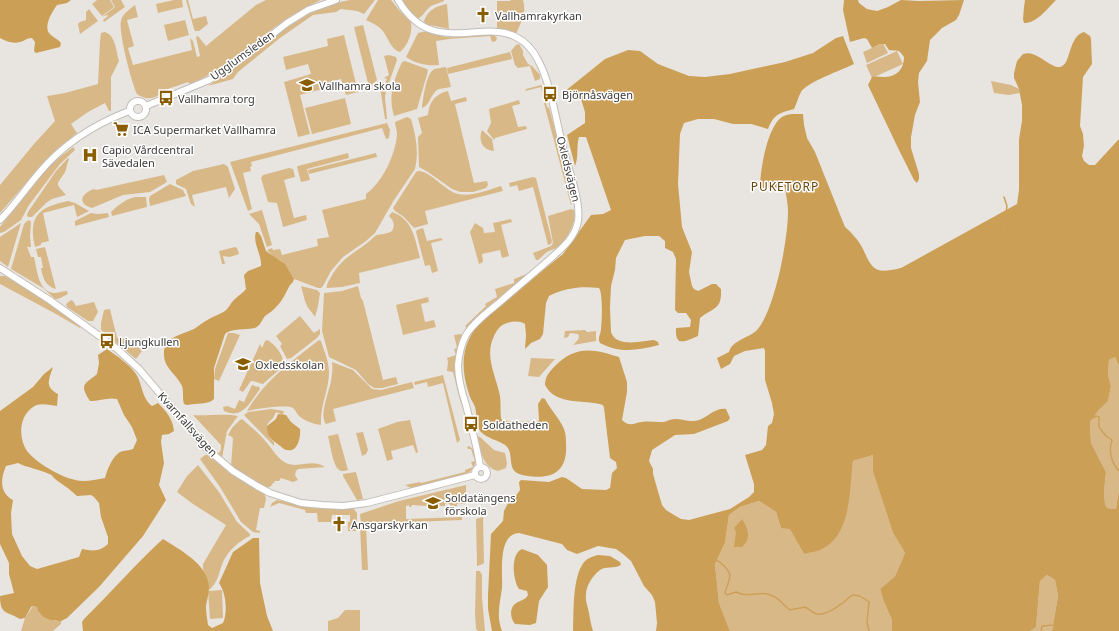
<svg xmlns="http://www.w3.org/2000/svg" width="1119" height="631" viewBox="0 0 1119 631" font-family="'Noto Sans',sans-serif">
<rect width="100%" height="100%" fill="#e8e5e0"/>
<g fill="#d9b888">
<path d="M97 0H110L114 7 102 16 92 4Z"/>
<path d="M111 0H121L125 7 104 22 103 20 108 16 107 15 102 17 115 7Z"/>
<path d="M174 0H182L183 7 158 13 156 4Z"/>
<path d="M186 0H188L193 19 206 16 208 24 199 31H195L194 29Z"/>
<path d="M266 0H321C303 8 287 18 271 30 242 51 224 70 190 84L188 82 162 91C157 100 144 100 137 94 132 84 118 31 121 21 122 14 130 9 135 5L138 17 127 20 134 46 128 48 133 65 192 50 190 38 193 41 197 57 200 56 196 37 198 36 206 46 256 5Z"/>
<path d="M375 0 364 14 357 11 341 9 336 12 313 15 280 38 238 72 233 79 208 86C219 78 230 71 241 63 276 35 304 8 350 0 358 0 367 0 375 0Z"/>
<path d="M378 0H391L399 10 411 22C413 31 408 46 400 52 391 50 388 37 382 30 376 24 372 23 366 20Z"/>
<path d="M402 0H444V1C440 3 435 4 431 6 425 10 423 18 416 19L405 7Z"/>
<path d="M511 0H523C527 14 521 22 516 34L497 29V1H510Z"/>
<path d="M447 4 449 29 430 25 429 26 425 24 424 21C428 10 436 6 447 4Z"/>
<path d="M89 9 98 21 80 34 78 24 80 22 86 20V12Z"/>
<path d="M185 20 189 35 168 41 164 25Z"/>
<path d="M363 25 377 80 369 87 354 27Z"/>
<path d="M105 32C116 36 116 51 119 61L111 77V111H109L105 103 88 112 71 124 77 133 57 149 39 168 0 213V185L34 144 55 121 47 96 65 93 98 84 100 41 101 33Z"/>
<path d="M422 32C430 31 438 36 447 37 462 38 478 35 493 34L497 38 496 41 492 42 490 36 449 39 436 41 439 65C427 66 416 64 406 57L418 33Z"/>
<path d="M344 35 358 92 346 95 341 79 329 82 330 87 300 95 310 134 298 137 284 82 311 74 308 64 286 70 283 57 328 46 327 39Z"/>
<path d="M883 43 888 53 867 63 863 52Z"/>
<path d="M519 44 523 51V55L528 64 532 66 540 75V79L535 81 530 66 518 68 515 65 511 51 516 45Z"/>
<path d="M897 51 903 64 872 78 866 65Z"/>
<path d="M510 52 512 59 448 74 447 68Z"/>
<path d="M389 55 396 57 397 60 386 91 385 97 387 119H385L380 87 382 82 385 83 387 79 384 78 389 75 384 56Z"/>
<path d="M405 61 427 69 428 71 417 109 394 116C388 95 393 82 402 62Z"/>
<path d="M446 67 451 87C447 88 441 88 437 90 430 95 430 106 422 108V107C423 99 426 75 433 70 436 68 442 68 446 67Z"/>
<path d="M991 81 1011 85 1019 89 1020 93 1009 95 994 93Z"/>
<path d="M541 85 544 87V96L547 107 549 108 574 199 571 205 544 103 541 87 525 91 526 89Z"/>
<path d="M448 91 451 101 466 97 467 101 455 104 474 183 487 181 488 185 486 188 473 192H460L452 189 428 172 419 167 418 137 422 133 418 118 428 115C429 102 435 94 448 91Z"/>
<path d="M345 98 351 124 312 134 305 108Z"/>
<path d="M519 100 520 104 512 106 518 127 526 126 527 129 495 138 494 140 487 131 491 123 489 109Z"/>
<path d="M407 117 411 119C416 136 419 151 415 169L394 200 375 233 366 241 343 257 331 271 323 286 321 288H318L294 279 287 268 281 261 274 257 267 250 272 248 273 250 280 249 282 255 318 246 317 239 329 237 322 210 366 199V194C382 183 396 154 397 134 397 130 395 126 395 122Z"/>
<path d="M387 123 390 130 389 138 386 139 382 128 251 162 252 166 250 167 251 171 243 173 252 209 248 211 230 162Z"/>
<path d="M482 130 492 139 494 151C482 150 478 140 482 130Z"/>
<path d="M73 147 75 150 60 164 29 205 21 220 4 232 0 233V227C16 207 30 184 48 166 56 159 65 154 73 147Z"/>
<path d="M348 153 349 158 307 169 310 180 301 182 297 167 298 166Z"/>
<path d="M376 153 377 157 309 174 308 170Z"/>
<path d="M68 158 69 159C67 163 67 168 65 172 56 186 55 182 66 195L52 199 46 203 32 217H28L27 215 28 212 56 171Z"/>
<path d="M224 164 228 167 235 189 229 198 226 187 192 195 195 207 191 204 186 189 176 184V180L193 171Z"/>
<path d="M289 168 293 169 295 177 284 180 294 218 306 215 307 220 283 227 277 203 268 202 261 178 263 175Z"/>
<path d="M418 171C431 171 445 191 458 194 472 197 488 190 501 186L503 191 425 211 428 224 414 228 404 217 395 211 393 208 416 172Z"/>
<path d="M164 175 167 182 150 192 123 195 92 208C76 203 82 193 94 189L96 190Z"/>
<path d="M533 177 536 178 552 241 551 244 548 245 533 187 519 191 517 185 510 187 509 183Z"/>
<path d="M170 184 183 190 186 196 150 206 149 199 150 196Z"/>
<path d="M135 197H146L147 207 112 216 111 212C118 205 126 199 135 197Z"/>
<path d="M68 201 75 203 89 211 77 217 74 205 43 213 49 241 41 243V245L35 247C28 217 38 207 68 201Z"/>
<path d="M571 209 574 210C578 221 566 242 556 248 553 250 550 250 547 252 544 254 541 258 538 260H536L533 253 551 246 553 243 548 216Z"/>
<path d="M262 210 272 245 267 247 259 224 249 214Z"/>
<path d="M392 212C413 219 415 239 420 258L359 273 360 283 342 287 327 288C326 284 329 281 331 277 342 256 360 251 375 236 381 233 386 235 392 231 395 225 394 221 389 216Z"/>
<path d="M91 213 98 214 108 213 109 217 75 226V221Z"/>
<path d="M511 219 512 222 501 225 509 256 502 258 500 250 482 254 483 262 479 264 470 232 475 223 483 228 484 233 495 232 493 223Z"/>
<path d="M30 220 31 223 30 236 31 247H27L31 257H34C37 269 38 292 54 293 58 293 63 291 67 291L68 294 58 299H55L43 288 11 269 24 224 27 221Z"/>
<path d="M21 223 8 267 0 261V237Z"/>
<path d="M423 228 427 241 441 238 443 240 431 243 438 271 432 273 430 265 425 266 416 232 417 230Z"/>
<path d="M45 247 56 289C45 286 43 278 41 268H43L41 257H38L36 249Z"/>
<path d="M235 247 237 248 239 254 230 257 223 256 225 264H222L219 251Z"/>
<path d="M529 273 527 276 495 301 467 328 465 326 486 306 485 304 497 297 495 289 514 283V279Z"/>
<path d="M0 276H5L48 301 81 325 80 328 56 314 0 284Z"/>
<path d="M301 286 317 290 320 293 318 306 315 317C313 313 309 310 307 306 304 300 303 292 301 286Z"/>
<path d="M358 286 361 298 363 301 383 380 396 377 398 384 382 388H374L368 384 356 370 331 358 329 357 322 331 324 293 342 291Z"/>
<path d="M428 297 429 302 421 304 425 322 434 320 436 327 403 335 396 305Z"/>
<path d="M71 300 73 301 76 306 94 302 98 312 93 321H88L67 307 66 304Z"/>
<path d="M110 309 117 338 129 339 142 351 136 359 101 330V323L104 310Z"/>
<path d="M300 316 314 333 320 329V334L317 338 291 358 287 359 280 346 282 344 276 336Z"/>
<path d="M585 330 587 332 596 331V341L573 345C576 342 581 338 578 334L570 333 568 337 564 338 565 331Z"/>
<path d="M228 333H234L240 335 219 381 214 379 215 369Z"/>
<path d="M461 334 463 336C450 368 458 377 462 408L453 372 447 371 448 362 447 358 456 355 454 349 457 348 454 335Z"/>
<path d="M267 340C274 343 287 358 282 366 280 370 267 380 263 384 259 384 256 381 251 381L243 392 239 390 260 344 262 348 265 341Z"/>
<path d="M319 340 321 341C324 351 329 361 329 372 329 391 320 404 321 425 313 424 305 421 299 416 296 413 296 410 293 408 286 404 255 409 247 411 264 381 292 361 319 340Z"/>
<path d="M1115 357 1119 366V489L1116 509 1107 508 1105 504 1104 492 1106 472 1091 443 1090 422 1098 411 1108 401 1111 386 1108 375 1109 360Z"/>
<path d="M531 358 555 359 539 377 528 376Z"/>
<path d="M332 362 353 370 372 389 381 390 412 382 414 388 333 409 336 421 326 424C319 415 329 392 331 381 332 375 333 368 332 362Z"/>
<path d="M443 375 460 440 457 443 443 383 428 387 427 382 415 385 414 382Z"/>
<path d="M252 385 257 387 258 386 260 389C250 402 243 420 224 411L223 407 227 406 235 409 239 400 244 402Z"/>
<path d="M271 409 284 411 283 415 276 412 273 418 269 422 267 425 270 438 274 442V446L244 415 248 412Z"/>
<path d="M193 415C207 416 226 413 238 416L227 431 222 458 218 454 221 450V445Z"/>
<path d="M242 419C251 427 260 434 267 443 273 450 278 459 286 463 300 469 311 458 325 467L298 469 296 471 295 475 298 480 293 482 281 478 279 481H275L270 487 266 488 254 482 231 466 233 439 232 437 228 435 232 428 240 420Z"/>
<path d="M410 420 418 452 416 453 413 445 391 451 393 459 387 461 378 429 397 422Z"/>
<path d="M363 432 368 450 366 454 362 456 356 433Z"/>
<path d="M338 434 348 470C345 471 341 472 338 469 333 464 330 444 328 436Z"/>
<path d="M477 436 480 437 494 450 505 453 507 463 506 468 498 471C482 467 481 450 477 436Z"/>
<path d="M469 446 473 449C476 454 477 465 472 470 465 478 424 485 411 488L405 485 420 482 421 483 465 472V470L473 467 471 462 475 461 471 449H468L467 447Z"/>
<path d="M205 455H211L264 492 266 499 264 508H260L256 530 260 531V533L253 532 241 522 220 487 200 459Z"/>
<path d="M873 455V472L893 533 905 553 895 576 880 589 884 602 892 620V631H730L719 603 715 564 725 543 729 515 740 507 759 501 776 512 781 528H790L804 554 850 479 853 461Z"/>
<path d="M198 465 219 492 237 522 250 534V536C239 541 228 551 223 562 219 572 218 583 209 590 208 581 202 573 203 564L226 525 193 504 177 492 187 476Z"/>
<path d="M356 472 363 499 357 500 343 476V474Z"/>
<path d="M466 485V504H457V506H450V504H445V506H433L432 504 427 505V506L412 505 411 507H409V505L406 506V519L462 517V520L361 524 360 514 399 501Z"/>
<path d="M277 500 317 508H353L357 513V530L356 531H348V522H350V515H332L331 522H318L317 513H306L305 510 279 503 270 507 272 503Z"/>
<path d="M483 517 484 562 483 564 477 566 476 519Z"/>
<path d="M360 526H366L368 570H362Z"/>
<path d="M476 571H480L482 575V597L485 631H478L476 629 475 615Z"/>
<path d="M1047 575 1055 580 1058 596 1052 631H1030L1036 626 1040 581Z"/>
<path d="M222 590 223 618 210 619 208 591Z"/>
<path d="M33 606 37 607 40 614 56 621H61V624L53 631H21L25 618Z"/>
<path d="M345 610H360V631H328V621L338 618Z"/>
</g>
<g fill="#cc9f57" fill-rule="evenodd">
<path d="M0 0H71L67 3 57 5C52 12 42 28 51 35 54 38 58 39 61 43L60 47 36 53 34 51 35 42 32 38C26 38 25 41 20 42 12 44 6 41 0 38Z"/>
<path d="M844 0H858L859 3 867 9 877 11 888 7 901 0 919 1 964 0 959 15 956 20 942 28 930 40 927 61 919 73 918 82 920 102 915 115 911 137V148L919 174V179L917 183 914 180 898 148 868 85 872 77C876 76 880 77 884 77 897 77 904 69 904 57 898 48 898 52 889 50L885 44H880L872 48 867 39 864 38 850 42 843 10Z"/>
<path d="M1025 0H1056C1048 8 1036 24 1024 23L1023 19 1024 7Z"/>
<path d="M1084 32 1090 36 1091 39 1092 64 1083 77 1080 126 1083 134 1084 146 1082 156 1084 161 1089 165H1095L1119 139V366L1115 357 1109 360 1108 375 1111 386 1108 401 1098 411 1090 422 1091 443 1106 472 1104 492 1105 504 1107 508 1116 509 1119 489V631H1052L1058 596 1055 580 1047 575 1040 581 1036 627 1030 631H892V620L884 602 880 589 895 576 905 553 893 533 873 472V455L853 461C849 490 852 534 822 549 817 552 810 552 804 554L790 529 781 528 776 512 759 501 740 507 729 515 725 543 715 564 719 603 730 631H656L657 623 655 602 652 595 644 586 631 561 623 554 616 549 598 546 577 554 567 550 562 544 519 533C497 534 503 574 502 588 500 603 496 616 502 631H492L488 609V595L491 534 503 521 504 511 508 503 515 497 520 490 519 482 521 480 549 482 562 477 566 478 582 489 606 490 610 488 612 473 617 468 616 462 610 458 604 408 603 405C584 399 556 406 545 385 545 377 549 372 555 366 576 345 593 349 619 357L627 382V392L622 420C625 422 626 424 630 424 634 425 638 422 642 422 648 421 654 422 660 422 664 423 670 419 675 419 684 419 689 423 699 420 708 417 716 407 726 409L730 418 728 421 694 434 675 435 652 450 649 461 653 469V474L662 505 666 510 674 515 681 519 689 520 730 509 749 497 754 492V484L745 455 762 450 766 445 768 426 772 423 774 414 772 403 765 380V351L764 348 745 351 734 356 730 364 721 369 717 358 729 352C732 340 749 338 757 330 775 310 788 239 788 212 788 204 786 195 785 187L760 188C760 171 767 127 782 117 788 113 796 114 803 114L804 125 807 138 815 152 845 227C852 233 859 241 863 249 873 271 875 274 901 268L1017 204 1019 190V139L1022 121V105L1019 89 1014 78V73L1017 61 1023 54C1027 53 1031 53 1035 55 1048 60 1062 80 1069 54 1072 45 1075 34 1084 32Z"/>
<path d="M843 36 854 64C842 70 807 82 801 92 798 97 797 103 794 109 779 113 774 114 768 129L751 124H733L714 119H698L684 123 680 134 678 184 682 227 692 252 689 272 692 286 694 289 698 291 712 284H716L721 289C722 310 714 307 700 318L698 336C684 342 675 347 676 328L690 327 691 320 686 313H678L675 310 676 259 673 252 665 248V241L659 236H645L625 240 616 258 615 270 611 286 610 308 611 332C616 348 642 341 654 340L658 342 659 345C638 350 621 354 600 343 597 338 601 334 601 329 602 320 603 294 599 288 581 286 565 288 549 296L546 303 543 334 540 339 531 343 525 349 526 335 525 324C520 321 513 321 507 323 500 325 497 330 494 336 484 356 496 376 500 396 501 403 500 411 501 418L502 420C514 423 525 421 537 422L539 420 538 404 542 398 545 399C550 409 560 419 564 429 566 434 566 439 566 444 567 459 563 473 546 476 540 478 522 476 517 473 508 467 513 456 508 448 504 441 488 440 480 431 476 425 477 414 475 407 474 403 470 399 469 394 459 363 462 341 484 318L563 254 591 215 603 214 611 210 586 137H579C576 147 579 157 575 166L567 135 585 123V112L581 99 567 97 564 92 605 59 628 50 640 51 658 64 689 76 705 77 730 74 785 62 813 53 836 38Z"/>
<path d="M256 232H258L261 236 266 251 285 264 294 279 293 282 290 285C286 292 283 300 277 306 274 310 269 313 265 316 262 320 260 326 255 328 247 330 231 328 225 334L214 368V399C208 405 196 403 187 405L184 404C182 398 184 392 182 386 177 375 164 368 164 355 163 337 181 335 194 329 199 326 203 322 209 319 214 316 221 314 225 311 229 308 231 302 235 299 239 295 243 293 246 289L244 275 248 271 261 266C262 255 252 242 256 232Z"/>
<path d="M107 349C117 356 129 364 136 374 143 385 141 397 152 406L158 403C166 411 173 419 174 431L169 434 162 435 161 442 164 463 159 485 166 500 143 536 99 587 67 618 61 621C51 621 39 618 37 607L33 606 31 607 25 618 20 619C7 611 0 615 0 596L14 593 9 574V563L0 544V411L33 387 44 374 53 367C49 380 44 386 58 394L57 406C50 405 39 402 33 407 19 416 18 438 27 451 37 464 67 481 83 481 90 481 98 479 105 478 107 470 112 457 120 452 124 450 129 451 133 449L137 440 132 427 124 415 117 399C108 397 100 401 90 401 78 383 86 384 97 374L99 363 98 355ZM18 463C28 468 39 469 49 474 54 476 50 474 54 478 61 484 69 488 77 496L91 495 94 497 99 503 101 517 108 537V544C99 552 93 551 82 549L79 557 37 569 30 566 22 556 12 534 11 513 13 500C0 493 0 480 6 466Z"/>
<path d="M253 538H259L260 583 267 616 273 631H83L82 622 84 619C111 593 135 564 163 539 180 550 208 564 209 587 209 593 207 600 206 606 206 612 207 618 208 625L212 628 223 623C228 612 226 593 219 583L233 552Z"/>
<path d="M522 549 538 555 547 565 548 587 539 601 536 623 530 625 515 624C512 620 511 617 511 612 513 599 524 603 528 595L527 591 519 589C513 580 510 554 522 549Z"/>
<path d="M598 555 610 556 620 562 621 565C614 569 606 566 600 570 593 575 586 586 586 594 585 600 588 607 589 613 590 619 591 625 593 631H573C574 611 572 578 584 562 588 558 593 556 598 555Z"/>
</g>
<g fill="#cda058">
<path d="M278 414 286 415 291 422 300 429C301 436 298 453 287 450 284 450 282 447 279 445 271 439 267 437 267 426L276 419Z"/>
<path d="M742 519C748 528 752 539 742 547H734L736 532 734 528Z"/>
</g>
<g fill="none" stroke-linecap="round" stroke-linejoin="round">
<g stroke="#cda058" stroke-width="1.5">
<path d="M1004 197 1007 206 998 264 1013 295V308L997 370 986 391 981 398C979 411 987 416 995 424 998 428 1000 433 1003 437 1011 445 1027 441 1033 433 1036 429 1037 425 1038 421L1051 418 1055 413 1067 411 1075 413 1083 419 1089 420 1096 416 1099 417V427L1106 436 1112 440C1108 451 1112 464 1119 471"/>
<path d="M575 512C588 511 599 504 609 497L621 501 641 505 662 516"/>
<path d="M666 518 678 524H684C690 533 692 543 690 553 688 560 684 562 686 569L699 575 703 571 710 559C715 559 718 560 722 564 735 576 729 577 725 593L727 595 736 592C749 599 760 589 773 596 780 599 784 606 790 610L805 607C809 609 813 613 817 614 827 616 845 602 852 595L860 596 869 602 867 622 869 631"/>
<path d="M1041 631 1042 626 1052 625"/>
</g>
<defs>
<g id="tertiary">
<path d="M398 0C419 35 442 35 479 32 492 31 505 31 516 37 526 42 533 50 538 60 551 84 556 120 563 148 568 168 581 201 578 221 575 238 562 248 550 259 534 273 517 287 500 302 488 312 474 322 466 335 461 344 459 355 458 365 458 379 462 393 466 405 471 426 477 446 480 467"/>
<circle cx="138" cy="109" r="8"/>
<path d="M146 106 209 80 242 58 287 23 308 10 336 0"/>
<path d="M0 220C14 206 26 188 39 173 63 144 95 124 129 111"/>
<path d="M0 268 51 301 116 348 139 369 207 449 233 471 257 486 270 493 301 503 322 505 343 506 367 503 475 475"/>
<circle cx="481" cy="473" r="6"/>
</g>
</defs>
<use href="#tertiary" stroke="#c1bdb9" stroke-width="8"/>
<use href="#tertiary" stroke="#fff" stroke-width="6"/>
</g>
<defs>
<symbol id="church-bare" viewBox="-9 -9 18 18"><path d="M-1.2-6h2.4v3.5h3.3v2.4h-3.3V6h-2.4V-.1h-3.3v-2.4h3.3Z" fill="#895d00" stroke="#fff" stroke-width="2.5" paint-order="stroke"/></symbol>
<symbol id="school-bare" viewBox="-9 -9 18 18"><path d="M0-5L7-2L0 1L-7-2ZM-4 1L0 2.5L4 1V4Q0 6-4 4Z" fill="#895d00" stroke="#fff" stroke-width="2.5" paint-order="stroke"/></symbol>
<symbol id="bus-bare" viewBox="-9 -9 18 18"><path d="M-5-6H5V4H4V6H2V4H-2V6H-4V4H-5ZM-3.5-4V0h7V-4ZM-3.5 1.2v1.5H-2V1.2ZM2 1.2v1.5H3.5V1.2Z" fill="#895d00" stroke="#fff" stroke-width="2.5" paint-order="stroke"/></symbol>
<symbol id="supermarket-bare" viewBox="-9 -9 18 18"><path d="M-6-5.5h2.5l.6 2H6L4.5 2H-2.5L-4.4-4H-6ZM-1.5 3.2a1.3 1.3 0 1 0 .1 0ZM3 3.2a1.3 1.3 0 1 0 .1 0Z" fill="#895d00" stroke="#fff" stroke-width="2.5" paint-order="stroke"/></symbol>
<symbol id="hospital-bare" viewBox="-9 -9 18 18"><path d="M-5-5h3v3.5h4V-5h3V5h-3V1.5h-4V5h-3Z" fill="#895d00" stroke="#fff" stroke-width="2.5" paint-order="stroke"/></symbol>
</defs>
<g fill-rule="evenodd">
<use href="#church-bare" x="472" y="4" width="22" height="22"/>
<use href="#school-bare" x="296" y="74" width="22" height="22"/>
<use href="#bus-bare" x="539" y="83" width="22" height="22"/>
<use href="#bus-bare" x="155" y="87" width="22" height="22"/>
<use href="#supermarket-bare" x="110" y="118" width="22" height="22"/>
<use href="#hospital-bare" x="79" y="144" width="22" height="22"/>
<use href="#bus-bare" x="96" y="330" width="22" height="22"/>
<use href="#school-bare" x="232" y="353" width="22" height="22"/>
<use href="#bus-bare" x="460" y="413" width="22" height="22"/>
<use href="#school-bare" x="422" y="492" width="22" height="22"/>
<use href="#church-bare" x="328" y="513" width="22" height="22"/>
</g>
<g text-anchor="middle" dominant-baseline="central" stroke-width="3" stroke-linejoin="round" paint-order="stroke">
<g font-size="11" fill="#3b3a38" stroke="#fff" text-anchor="start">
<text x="495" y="15">Vallhamrakyrkan</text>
<text x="319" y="85">Vallhamra skola</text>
<text x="562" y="94">Björnåsvägen</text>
<text x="178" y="98">Vallhamra torg</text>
<text x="133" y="129">ICA Supermarket Vallhamra</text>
<text x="102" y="149">Capio Vårdcentral<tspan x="102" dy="13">Sävedalen</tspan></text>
<text x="119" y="341">Ljungkullen</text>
<text x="255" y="364">Oxledsskolan</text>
<text x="483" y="424">Soldatheden</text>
<text x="445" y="497">Soldatängens<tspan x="445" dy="13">förskola</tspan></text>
<text x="351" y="524">Ansgarskyrkan</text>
</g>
<g font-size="11" fill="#3b3a38" stroke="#fff">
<text transform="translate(242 55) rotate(-36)">Ugglumsleden</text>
<text transform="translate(569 169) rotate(76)">Oxledsvägen</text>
<text transform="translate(188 424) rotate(48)">Kvarnfallsvägen</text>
</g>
<g font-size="12" letter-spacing="1" fill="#65470f" stroke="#fff">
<text x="785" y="186">PUKETORP</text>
</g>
</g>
</svg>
